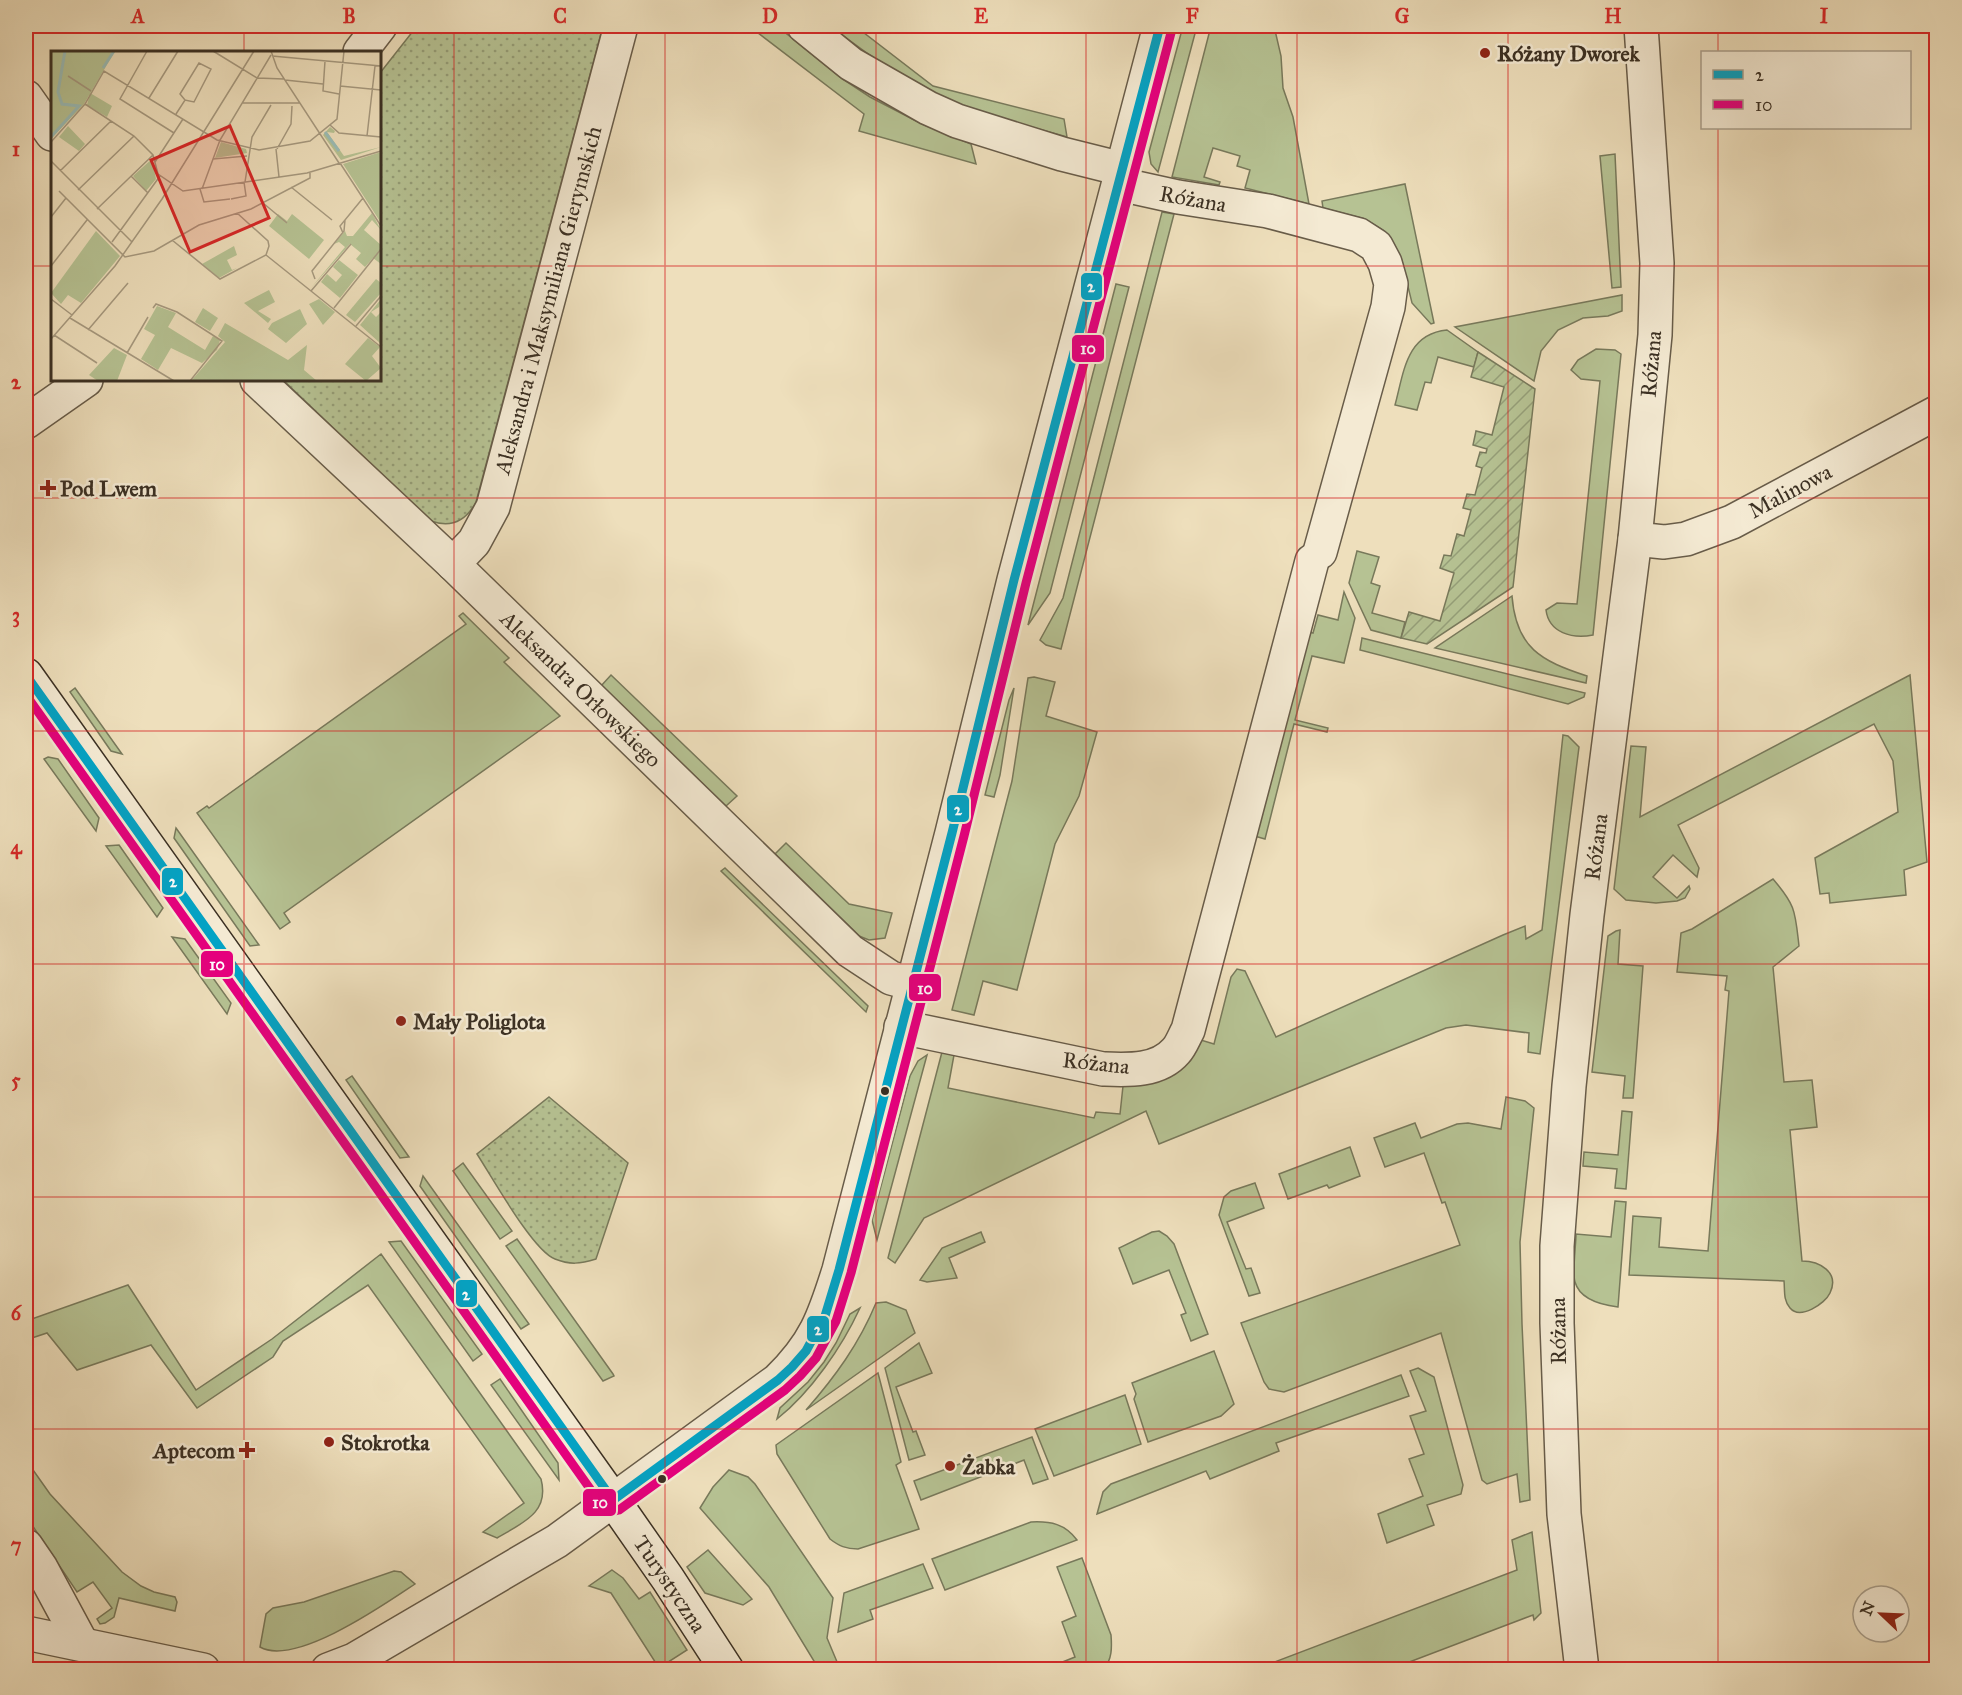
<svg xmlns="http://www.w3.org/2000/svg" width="1962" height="1695" viewBox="0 0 1962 1695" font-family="'IM FELL Great Primer',serif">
<defs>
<pattern id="park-dots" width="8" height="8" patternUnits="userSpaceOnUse" patternTransform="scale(1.5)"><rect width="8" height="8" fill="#b6c293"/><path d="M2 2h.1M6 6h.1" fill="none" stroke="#959e78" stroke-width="1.8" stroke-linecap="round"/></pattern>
<pattern id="garden-furrows" width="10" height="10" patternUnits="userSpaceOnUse" patternTransform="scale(1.5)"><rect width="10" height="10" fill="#b6c293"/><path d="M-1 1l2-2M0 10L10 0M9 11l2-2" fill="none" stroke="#959e78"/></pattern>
</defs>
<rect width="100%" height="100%" fill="#eedfbc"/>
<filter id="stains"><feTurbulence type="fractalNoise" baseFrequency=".00333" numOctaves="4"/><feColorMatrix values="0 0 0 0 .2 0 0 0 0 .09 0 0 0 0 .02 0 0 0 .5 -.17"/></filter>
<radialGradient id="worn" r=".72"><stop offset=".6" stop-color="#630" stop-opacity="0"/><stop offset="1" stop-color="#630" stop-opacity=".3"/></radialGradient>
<g fill="#b6c293" stroke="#78795b" stroke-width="1.5">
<path d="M749 26H777L841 78 870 97 922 124 971 144 976 164 859 131 864 114Z"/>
<path d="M831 26H855L933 86 1064 119 1067 137C1033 127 998 119 965 107 916 88 871 58 831 26Z"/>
<path d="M1183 26H1197L1158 172 1151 164 1149 152Z"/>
<path d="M1211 26H1274L1281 56 1283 88 1293 117 1309 204 1245 188 1250 170 1237 166 1240 156 1213 148 1204 177 1220 182 1219 185 1172 177Z"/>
<path d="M1615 154 1621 287 1612 288 1600 156Z"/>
<path d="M1405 184 1434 323 1431 324 1412 303 1401 258 1390 238 1383 230 1365 219 1323 208 1322 201Z"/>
<path d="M1162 212 1174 214 1061 649 1046 645 1040 640 1063 598Z"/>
<path d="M1116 284 1129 287 1050 593 1028 625Z"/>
<path d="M1622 295V311L1608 316 1583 318 1558 330 1541 351 1534 381 1455 327Z"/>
<path d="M1447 330 1478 352 1474 367 1438 357 1431 383 1425 382 1417 410 1395 405C1404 372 1406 334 1447 330Z"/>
<path d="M1596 349 1615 350 1621 354 1593 635C1572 639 1549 633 1546 610L1557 603 1577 604 1600 381 1581 379 1571 370 1578 360Z"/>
<path d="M1357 551 1379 557 1371 583 1380 586 1372 613 1405 622 1401 638 1371 630 1349 583Z"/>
<path d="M1344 592 1355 618 1344 663 1312 656 1295 720 1328 728 1327 732 1294 724 1265 839 1251 835 1305 631 1313 633 1318 615 1338 620Z"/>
<path d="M1512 596C1516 648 1541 661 1587 676L1586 683 1435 648Z"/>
<path d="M463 613 509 658 504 662 560 716 284 913 290 922 280 929 197 813 207 806 209 808 466 624 459 616Z"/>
<path d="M1362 638 1585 693 1584 697 1568 704 1360 650Z"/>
<path d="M611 675 737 796 726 806 601 686Z"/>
<path d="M1910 675 1927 862 1904 870 1906 895 1830 903 1829 893 1820 894 1815 858 1898 812 1893 761 1874 724 1678 825 1699 868 1697 877 1673 855 1653 877 1677 898 1689 886 1690 889 1685 898 1677 901 1656 903 1626 900 1614 889 1631 746 1646 747 1640 817Z"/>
<path d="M1034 677 1055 682 1046 716 1097 732 1079 796 1055 844 1017 990 983 981 974 1015 952 1010 1012 781 1028 678Z"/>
<path d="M75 688 122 754 111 751 70 692Z"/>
<path d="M1014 688 1000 775 994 797 985 795 1009 700Z"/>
<path d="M1563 735 1568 736 1579 747 1540 1054 1528 1052 1529 1033 1466 1025 1446 1028 1159 1144 1146 1111 924 1218 895 1263 888 1258 942 1052 954 1055 948 1088 1094 1118 1096 1112 1120 1114 1123 1086 1148 1083 1201 1040 1214 1044 1231 977 1237 969 1245 971 1276 1037 1503 935 1525 926 1526 939 1542 930Z"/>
<path d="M48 757 58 759 99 818 96 831 44 759Z"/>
<path d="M176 828 259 945 250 946 174 838Z"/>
<path d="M786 843 849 904 892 913 885 938 869 940 859 936 775 854Z"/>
<path d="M119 845 163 908 157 917 106 846Z"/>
<path d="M725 868 868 1006 866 1012 721 871Z"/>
<path d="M1773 879C1796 906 1795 911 1799 946L1773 967 1784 1082 1812 1080 1817 1127 1790 1130 1802 1261C1819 1261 1840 1272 1830 1293 1825 1304 1800 1320 1790 1308 1783 1300 1785 1290 1784 1281L1629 1275 1633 1216 1661 1218 1659 1247 1708 1251 1729 991 1725 990 1727 976 1677 972 1681 933 1692 929Z"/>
<path d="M1616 931 1620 930 1618 964 1643 966 1633 1098H1623L1625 1076 1592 1072 1608 936Z"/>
<path d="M172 937 185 939 231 1003 227 1014Z"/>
<path d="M927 1055 877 1240 872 1220 910 1076 918 1061Z"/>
<path d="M352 1076 409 1157 400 1158 346 1080Z"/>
<path d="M1506 1097 1525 1101 1534 1108 1520 1242 1522 1324 1530 1500 1520 1502 1517 1474 1487 1484 1482 1480 1441 1333 1284 1392 1269 1389 1264 1382 1241 1323 1460 1245 1445 1202 1442 1203 1424 1153 1385 1167 1374 1138 1415 1123 1421 1138 1457 1124 1468 1123 1501 1129Z"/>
<path d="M1622 1111 1632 1112 1626 1189 1615 1188 1617 1169 1583 1166 1584 1152 1618 1155Z"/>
<path d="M1350 1147 1360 1176 1329 1188 1327 1185 1288 1199 1279 1174Z"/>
<path d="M463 1163 512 1231 500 1239 453 1171Z"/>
<path d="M423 1176 529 1324 521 1329 420 1186Z"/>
<path d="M1255 1183 1264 1208 1227 1222 1246 1269 1251 1268 1260 1293 1249 1296 1219 1215 1224 1197 1231 1191Z"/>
<path d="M1615 1201 1626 1202 1618 1307C1602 1305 1580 1300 1575 1282 1572 1273 1576 1245 1576 1234L1611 1237Z"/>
<path d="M1159 1231 1167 1236 1174 1244 1208 1334 1191 1341 1181 1315 1186 1313 1169 1270 1133 1284 1119 1248 1152 1232Z"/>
<path d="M981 1232 985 1242 949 1258 957 1278 927 1282 920 1280 942 1248Z"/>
<path d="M517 1239 613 1374 614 1376 603 1381 506 1246Z"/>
<path d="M401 1241 482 1354 473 1361 389 1242Z"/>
<path d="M381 1254 541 1479C550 1513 522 1523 497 1538L483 1532 524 1503 368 1285 283 1341 273 1357 197 1408 151 1345 77 1370 47 1333 26 1340V1321L128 1285 196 1390 272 1339Z"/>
<path d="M886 1302 906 1310 915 1333 806 1410C835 1377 859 1344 876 1303Z"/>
<path d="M860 1308C842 1347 811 1392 777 1419L780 1408 808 1382 824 1362 836 1343 850 1314Z"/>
<path d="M919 1343 932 1373 896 1387 913 1432 916 1431 925 1455 909 1460 885 1368Z"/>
<path d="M1214 1351 1234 1404 1221 1416 1148 1442 1134 1399 1136 1394 1132 1383Z"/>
<path d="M1418 1368 1434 1377 1463 1485 1461 1494 1427 1505 1434 1525 1387 1543 1378 1514 1423 1496 1409 1459 1424 1454 1410 1416 1426 1411 1410 1371Z"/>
<path d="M878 1373 901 1462 896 1465 919 1529 858 1549C846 1549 839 1546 830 1539L777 1454 776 1445Z"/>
<path d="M1401 1375 1409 1396 1276 1443 1279 1451 1210 1479 1206 1471 1097 1514 1103 1492 1111 1484Z"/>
<path d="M500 1379 558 1463 559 1480 491 1385Z"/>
<path d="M1125 1395 1141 1444 1054 1476 1035 1429Z"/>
<path d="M1032 1437 1048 1479 1033 1484 1024 1460 921 1500 914 1481Z"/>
<path d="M26 1460 50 1494 122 1572 141 1586 154 1592 175 1597 177 1602 175 1611 119 1598 114 1617 105 1623 100 1624 97 1619 112 1608 93 1582 77 1592 26 1516Z"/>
<path d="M729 1470 748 1477 755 1484 833 1598 827 1638 840 1669H816L814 1661 769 1587 700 1508 713 1487Z"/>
<path d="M1031 1522C1051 1521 1065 1524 1077 1540L945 1590 932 1559Z"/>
<path d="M1532 1532 1541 1613 1534 1620 1533 1615 1391 1669H1256L1517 1570 1512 1540Z"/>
<path d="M708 1550 752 1599 743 1605 705 1593 687 1567Z"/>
<path d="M1082 1558 1111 1635C1112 1648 1112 1659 1104 1669H1028L1043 1663 1045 1669 1075 1657 1062 1622 1076 1616 1057 1567Z"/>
<path d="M923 1564 933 1588 870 1610 873 1619 838 1632 844 1593Z"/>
<path d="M612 1570 623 1578 639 1599 650 1592 687 1650 659 1668 611 1593 589 1586Z"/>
<path d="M394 1571 401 1572 415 1584C385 1604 295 1667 260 1647L266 1614 273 1608 304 1602Z"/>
</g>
<g fill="url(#park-dots)" stroke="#78795b" stroke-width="1.5">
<path d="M417 26H603L476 502C466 521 451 528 431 521L283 380H380V73Z"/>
<path d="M549 1097 628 1163 596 1259C580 1264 570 1265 555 1259 533 1251 492 1177 477 1154Z"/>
</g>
<path fill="url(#garden-furrows)" stroke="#78795b" stroke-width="1.5" d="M1478 352 1535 389 1513 587 1427 644 1401 638 1409 612 1440 621 1454 573 1440 568 1444 555 1451 556 1457 534 1464 536 1471 510 1463 508 1467 494 1475 495 1482 468 1476 466 1480 452 1486 453 1487 449 1473 445 1476 431 1492 435 1504 387 1471 377Z"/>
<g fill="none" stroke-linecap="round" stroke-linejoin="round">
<defs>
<g id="street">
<path d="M804 26 851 64 928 108 957 121 1062 154 1122 169"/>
<path d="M360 52 380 26"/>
<path d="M26 97 52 134"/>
<path d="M1119 184 1178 197 1268 211 1359 235 1376 246 1385 263 1391 284 1388 307 1320 552"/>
<path d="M257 380 453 564 850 951 891 978 913 984"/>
<path d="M26 422 86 380"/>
<path d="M1635 539 1664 542 1686 539 1732 522 1936 413"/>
<path d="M453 564 474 542 493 507 621 26"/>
<path d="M901 1027 1103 1069C1127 1070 1158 1072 1176 1051 1181 1046 1184 1037 1188 1030L1312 561"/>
<path d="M26 1546 41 1568 82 1644"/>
<path d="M26 1633 203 1670"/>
<path d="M328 1670 354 1660 557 1541 778 1380C815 1344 824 1318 839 1270L952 833 1014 580 1160 26"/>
<path d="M1582 1670 1564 1514 1557 1323V1246L1569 1086 1587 915 1635 539 1655 335 1657 263 1641 26"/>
</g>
<path id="secondary" d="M26 675 613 1500 668 1579 727 1670"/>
</defs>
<use href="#street" stroke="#685c49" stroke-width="36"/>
<use href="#secondary" stroke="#3b3023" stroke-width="36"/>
<use href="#street" stroke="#f4ead3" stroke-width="33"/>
<use href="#secondary" stroke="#f4ead3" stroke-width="33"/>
<defs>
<g id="bus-1">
<path d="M26 675 613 1500"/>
<path d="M613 1500 778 1380 792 1367 806 1351 825 1316 839 1270 952 833 1014 580 1160 26"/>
</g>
<path id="bus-2" d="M26 695 603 1507 611 1512 619 1510 785 1390 800 1376 816 1358 836 1321 851 1273 964 836 1026 583 1172 29"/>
</defs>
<use href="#bus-1" stroke="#f4ead3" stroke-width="14"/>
<use href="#bus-2" stroke="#f4ead3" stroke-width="14"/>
<use href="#bus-1" stroke="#03a3c5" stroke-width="9"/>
<use href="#bus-2" stroke="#e5007d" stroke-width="9"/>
</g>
<path fill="none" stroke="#d62828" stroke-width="1.5" stroke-opacity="0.55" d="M244 26V52M454 26V1670M665 26V1670M876 26V1670M1086 26V1670M1297 26V1670M1508 26V1670M1718 26V52M1718 128V1670M26 266H52M380 266H1936M244 380V1670M26 498H1936M26 731H1936M26 964H1936M26 1197H1936M26 1429H1936"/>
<g fill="#8f2418" stroke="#f4ead3" stroke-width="2">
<circle cx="1485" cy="53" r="6"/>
<path d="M45 479h6v6h6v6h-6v6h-6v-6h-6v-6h6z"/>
<circle cx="401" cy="1021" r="6"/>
<circle cx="329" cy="1442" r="6"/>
<path d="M244 1441h6v6h6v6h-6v6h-6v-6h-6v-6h6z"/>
<circle cx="950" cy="1466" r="6"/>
</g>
<g fill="#3b3023" stroke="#f4ead3" stroke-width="2">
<circle cx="885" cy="1091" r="5"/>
<circle cx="662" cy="1479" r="5"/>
</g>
<g text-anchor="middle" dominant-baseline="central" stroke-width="5" stroke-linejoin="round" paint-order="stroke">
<g font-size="22" font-weight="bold" fill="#3b3023" stroke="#f4ead3" text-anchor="start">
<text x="1497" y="53">Różany Dworek</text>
<text x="60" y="488">Pod Lwem</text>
<text x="413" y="1021">Mały Poliglota</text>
<text x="341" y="1442">Stokrotka</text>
<text x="235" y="1450" text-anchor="end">Aptecom</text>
<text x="962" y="1466">Żabka</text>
</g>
<g font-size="22" fill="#3b3023" stroke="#f4ead3">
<text transform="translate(1193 199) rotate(10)">Różana</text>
<text transform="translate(548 300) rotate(-75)">Aleksandra i Maksymiliana Gierymskich</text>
<text transform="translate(1651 364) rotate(-85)">Różana</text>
<text transform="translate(1790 491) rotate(-28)">Malinowa</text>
<text transform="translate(581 689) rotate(44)">Aleksandra Orłowskiego</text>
<text transform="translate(1596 847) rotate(-83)">Różana</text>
<text transform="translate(1096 1063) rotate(6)">Różana</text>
<text transform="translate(1558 1331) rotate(-91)">Różana</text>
<text transform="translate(670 1584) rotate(56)">Turystyczna</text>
</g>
</g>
<g transform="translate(51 51)">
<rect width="330" height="330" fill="#eedfbc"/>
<path d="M0 0H64L33 53 0 88ZM39 42 61 55 56 66 36 54ZM17 75 34 93 28 100 8 86ZM279 76 284 80 283 82 276 81 293 105 330 96 290 109 272 84ZM330 101V172L292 113ZM321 162 330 179 321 169 313 179 330 194V213L322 207 314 216 305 208 310 202 299 193 260 237 294 196 288 191 283 193 294 180 296 185H302ZM227 163 236 170 241 163 273 189 258 208 218 175ZM45 180 69 205 30 252 17 244 10 253 0 242ZM183 195 186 204 176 209 181 219 186 217 168 227 151 213ZM288 209 307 224 289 247 270 231 276 223 285 231 291 224 282 216ZM325 228 330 232V242L304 271 295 264ZM218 239 224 251 207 260 220 268 217 272 193 252ZM268 248 284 261 272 274 258 253ZM330 248 328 256 320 261 325 266 330 261V293L309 274ZM106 255 125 262 117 276 154 299 162 285 169 289 166 299 151 312 120 297 107 319 90 308 104 284 93 278ZM152 257 167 267 159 280 144 271ZM249 258 256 273 235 292 217 278 221 272ZM174 272 237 309 256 294 253 319 266 330H140L174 291 167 285ZM317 287 329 296 321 305 330 317 315 330 294 313ZM63 297 76 304 66 330H47L38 324Z" fill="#b6c293"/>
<path d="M170 91 195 98 196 102 164 107ZM101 108 105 128 95 140 82 125Z" fill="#b6c293"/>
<path fill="none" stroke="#9abcb6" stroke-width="3" d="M52 17 63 0M274 81 288 100M0 86 28 55 11 53 7 41 14 0"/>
<path fill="none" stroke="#a6997f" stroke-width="1.5" d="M96 0 69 48 123 82M162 0 206 27 233 28M220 0 226 17 288 112M221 5 330 15M274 10 272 40 288 43M17 25 40 40M234 29 272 33M289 35 330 39M98 47 127 0M191 52H249M34 53 83 85 102 104 107 123 132 140 256 122 330 100M125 63 134 49 143 51 160 18 148 12 129 43 134 49M279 74 288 82 330 86M316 85 324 15M0 91 34 53 53 20 166 89 208 99 259 90 286 68 293 0M225 98 228 126M226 98 240 73 241 55M162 108 196 105M0 110 81 191M104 111 132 68M289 112 330 175M9 120 60 70M80 125 97 142M194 131 201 86 220 54M240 136 281 169M149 138 153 151 179 148M151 138 169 89 220 4M27 139 83 85M8 140 74 206 103 200 148 174 200 158 259 127V121M180 148 195 145 193 131M212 152 236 172M46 158 102 104M0 166 15 147M292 182 289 175 312 147M121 189 169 228 215 204 218 195 217 190 186 162M61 191 109 125M215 204 330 296M0 215 36 169M264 228 261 220 293 180 294 169M260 240 300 193M0 248 21 264M102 257 105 253 126 261 171 290 139 330M283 257 330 198M19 267 123 330M305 275 330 245M37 279 77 232M3 284 46 312M0 288 64 215 111 148 203 0M76 302 97 266"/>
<path fill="#d62828" fill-opacity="0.15" stroke="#d62828" stroke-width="3" d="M179 75 218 167 139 201 100 109Z"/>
<rect width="330" height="330" fill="none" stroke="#3b3023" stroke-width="3"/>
</g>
<g stroke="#f4ead3" stroke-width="2">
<rect x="1080" y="272" width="23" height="29" rx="6" fill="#03a3c5"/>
<rect x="1071" y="334" width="34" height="29" rx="6" fill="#e5007d"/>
<rect x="946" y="794" width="24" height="29" rx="6" fill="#03a3c5"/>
<rect x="161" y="867" width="23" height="29" rx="6" fill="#03a3c5"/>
<rect x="200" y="950" width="34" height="28" rx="6" fill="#e5007d"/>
<rect x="908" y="973" width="34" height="29" rx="6" fill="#e5007d"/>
<rect x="455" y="1279" width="23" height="29" rx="6" fill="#03a3c5"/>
<rect x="806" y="1315" width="24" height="28" rx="6" fill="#03a3c5"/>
<rect x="582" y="1488" width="35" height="29" rx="6" fill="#e5007d"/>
</g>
<g font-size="16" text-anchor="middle" font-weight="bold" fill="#fff">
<text x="1091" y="292">2</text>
<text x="1088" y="354">10</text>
<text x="958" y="815">2</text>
<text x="173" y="887">2</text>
<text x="217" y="970">10</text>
<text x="925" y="994">10</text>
<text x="466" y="1300">2</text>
<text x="818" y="1335">2</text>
<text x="600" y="1508">10</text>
</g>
<rect width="1962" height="1695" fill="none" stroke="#eedfbc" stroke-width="66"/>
<rect x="1701" y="51" width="210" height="78" fill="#f4ead3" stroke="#aaa08d" stroke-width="1.5"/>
<rect x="1713" y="70" width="30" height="9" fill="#03a3c5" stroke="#aaa08d" stroke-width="1.5"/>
<text x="1755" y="81" font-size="18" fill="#3b3023">2</text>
<rect x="1713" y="100" width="30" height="9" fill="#e5007d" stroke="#aaa08d" stroke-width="1.5"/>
<text x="1755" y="111" font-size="18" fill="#3b3023">10</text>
<g transform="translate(1881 1614) rotate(293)"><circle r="28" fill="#f4ead3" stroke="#aaa08d" stroke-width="1.5"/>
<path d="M0-4.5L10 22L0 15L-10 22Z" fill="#8f2418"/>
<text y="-9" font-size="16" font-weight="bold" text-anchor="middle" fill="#3b3023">N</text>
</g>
<rect x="33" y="33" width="1896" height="1629" fill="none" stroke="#d62828" stroke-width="2"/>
<g font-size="20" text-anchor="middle" font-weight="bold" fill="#d62828">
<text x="138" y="23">A</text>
<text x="349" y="23">B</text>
<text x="560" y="23">C</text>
<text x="770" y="23">D</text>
<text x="981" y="23">E</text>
<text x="1192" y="23">F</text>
<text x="1402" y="23">G</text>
<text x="1613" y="23">H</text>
<text x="1824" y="23">I</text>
<text x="16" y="156">1</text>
<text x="16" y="389">2</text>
<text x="16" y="622">3</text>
<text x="16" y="854">4</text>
<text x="16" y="1087">5</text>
<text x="16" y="1320">6</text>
<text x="16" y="1552">7</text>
</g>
<rect width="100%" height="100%" filter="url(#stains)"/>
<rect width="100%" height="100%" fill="url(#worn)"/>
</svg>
